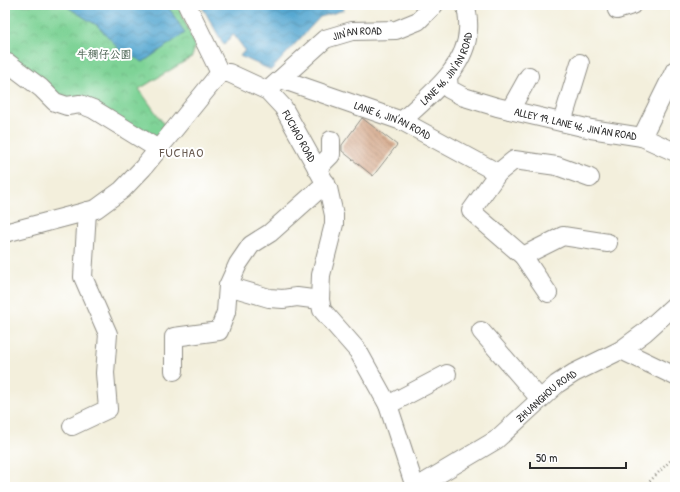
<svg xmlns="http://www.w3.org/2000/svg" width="680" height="492" viewBox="0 0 680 492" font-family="'Patrick Hand','LXGW WenKai TC',sans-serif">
<defs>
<pattern id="park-crowns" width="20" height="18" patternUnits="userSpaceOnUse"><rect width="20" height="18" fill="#7ed396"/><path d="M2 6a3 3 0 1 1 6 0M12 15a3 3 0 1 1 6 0" fill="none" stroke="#6db581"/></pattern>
<pattern id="water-waves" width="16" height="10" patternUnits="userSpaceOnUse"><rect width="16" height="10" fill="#56a8d1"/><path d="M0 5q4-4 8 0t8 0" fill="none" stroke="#4789aa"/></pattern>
<pattern id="building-back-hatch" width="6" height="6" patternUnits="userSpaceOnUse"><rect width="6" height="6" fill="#d5ab8e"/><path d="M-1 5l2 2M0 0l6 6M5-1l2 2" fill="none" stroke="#ad8b74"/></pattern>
</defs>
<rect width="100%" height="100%" fill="#fff"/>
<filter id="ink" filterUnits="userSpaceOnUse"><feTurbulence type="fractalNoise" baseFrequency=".025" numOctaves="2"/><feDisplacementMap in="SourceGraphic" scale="8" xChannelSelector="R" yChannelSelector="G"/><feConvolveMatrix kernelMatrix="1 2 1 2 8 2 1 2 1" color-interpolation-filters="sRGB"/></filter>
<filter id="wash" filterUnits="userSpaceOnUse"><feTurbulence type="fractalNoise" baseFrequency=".012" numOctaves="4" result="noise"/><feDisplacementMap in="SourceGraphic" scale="16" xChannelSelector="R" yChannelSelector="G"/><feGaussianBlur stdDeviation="0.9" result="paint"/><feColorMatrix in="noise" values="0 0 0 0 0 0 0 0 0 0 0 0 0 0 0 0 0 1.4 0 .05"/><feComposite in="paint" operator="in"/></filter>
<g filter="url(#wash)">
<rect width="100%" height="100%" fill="#f3efdc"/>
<path fill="url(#park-crowns)" stroke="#547f60" d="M6 5H178L195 46 192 57 139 89 166 127 154 140 60 97 5 57Z"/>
<g fill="url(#water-waves)" stroke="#406a7e">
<path d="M64 5H167L185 33 143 62 120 50 98 26Z"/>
<path d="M201 5H343L344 10 320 17 271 70 240 56 245 50 233 34 224 45Z"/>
</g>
<g id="blocks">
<path fill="url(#building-back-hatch)" d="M362 118 397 145 373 176 342 151V145Z"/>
</g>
</g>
<g filter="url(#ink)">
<use href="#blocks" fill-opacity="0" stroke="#8f8d84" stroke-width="1"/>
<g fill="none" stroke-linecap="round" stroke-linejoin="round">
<defs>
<g id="minor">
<path d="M187 5 220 73"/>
<path d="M617 10 632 5"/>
<path d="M8 63 41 88 55 102 67 106 80 104 93 109 158 149"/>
<path d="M675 70 642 137 675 152"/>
<path id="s1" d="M220 73H229L268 91 283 107 328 188 334 215V224L321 275 320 300 322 310 358 351 388 405 415 487"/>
<path id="s2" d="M448 78 449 89 464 97 497 107 591 129 642 137"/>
<path id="s3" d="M281 79 402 121 498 173 471 211 523 256 563 236 608 243"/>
<path id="s4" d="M273 86 325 39 352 31 396 30 418 21 434 5"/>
<path d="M510 110 529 76"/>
<path id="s5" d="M402 121C427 97 467 68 468 30 469 22 467 13 466 5"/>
<path d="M562 122 580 63"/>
<path d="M317 169 331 155V140"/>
<path d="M498 173 514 160 557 166 590 178"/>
<path d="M5 233 96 209 122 190 143 168 220 73"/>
<path d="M523 256 548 293"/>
<path d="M228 286 269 298 283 299 297 297 320 300"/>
<path d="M481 331 540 399"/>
<path d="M621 350 675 376"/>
<path d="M174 371V337L219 331 226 312 228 286 238 264 251 245 270 233 326 183"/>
<path d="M388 405 447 374"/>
<path d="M72 426 108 409 105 373 108 334 83 277 87 211"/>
<path id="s6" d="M417 487 496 440 557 384 574 373 621 350 644 333 675 305"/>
</g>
</defs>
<use href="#minor" stroke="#8f8d84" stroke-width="20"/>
<path stroke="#8f8d84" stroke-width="2.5" stroke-dasharray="1 3" stroke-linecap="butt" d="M644 487 675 456"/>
<use href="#minor" stroke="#fff" stroke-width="18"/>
</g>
</g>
<g text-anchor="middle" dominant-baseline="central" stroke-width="4" stroke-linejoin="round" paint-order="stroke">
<g font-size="11" fill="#2b2b2b" stroke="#fff">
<text stroke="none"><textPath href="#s4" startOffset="103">JIN'AN ROAD</textPath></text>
<text stroke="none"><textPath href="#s5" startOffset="70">LANE 46, JIN'AN ROAD</textPath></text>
<text stroke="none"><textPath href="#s3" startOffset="119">LANE 6, JIN'AN ROAD</textPath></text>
<text stroke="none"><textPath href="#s2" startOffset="143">ALLEY 19, LANE 46, JIN'AN ROAD</textPath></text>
<text stroke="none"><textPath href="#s1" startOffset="107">FUCHAO ROAD</textPath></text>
<text stroke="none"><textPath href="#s6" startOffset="159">ZHUANGHOU ROAD</textPath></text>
</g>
<g font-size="11" fill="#445d4b" stroke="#fff">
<text x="104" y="54">牛稠仔公園</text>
</g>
<g font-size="13" letter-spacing="1" fill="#66584e" stroke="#fff">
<text x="182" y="152">FUCHAO</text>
</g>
</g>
<rect width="680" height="492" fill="none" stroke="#fff" stroke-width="20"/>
<path d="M530 462v6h96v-6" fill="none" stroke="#2b2b2b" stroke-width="2"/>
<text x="536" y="462" font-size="12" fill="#2b2b2b" stroke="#ffffff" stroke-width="3" paint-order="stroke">50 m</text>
</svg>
